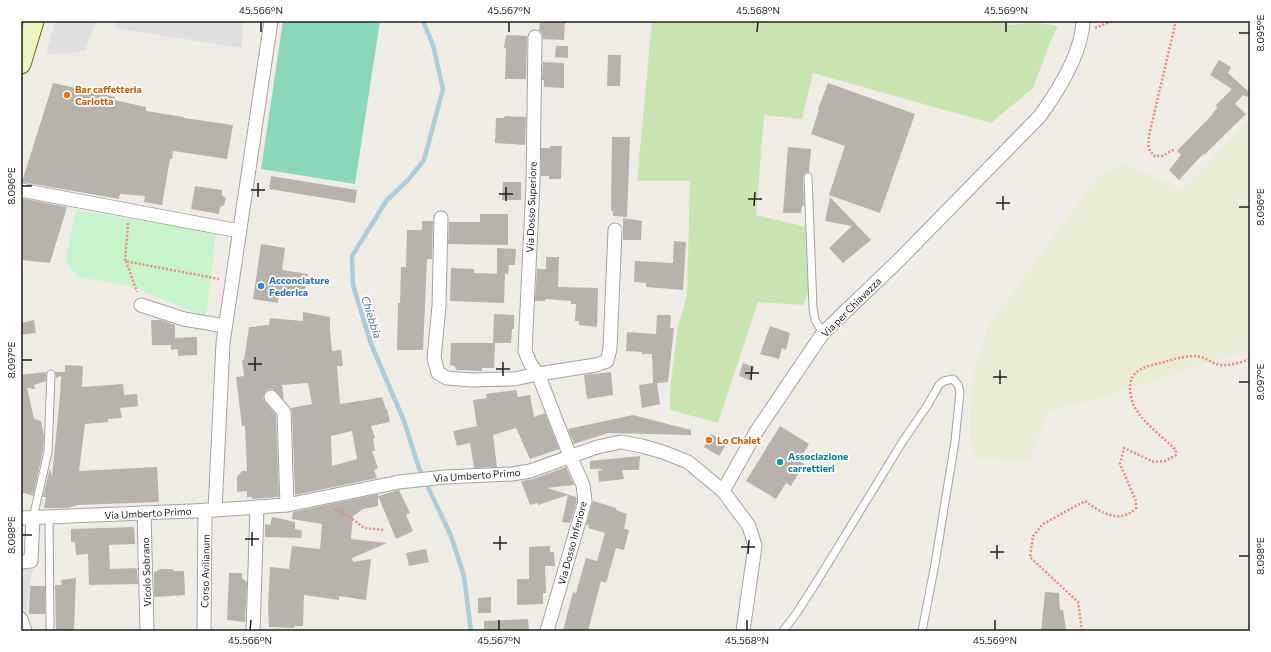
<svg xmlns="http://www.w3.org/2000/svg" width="1271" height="652" viewBox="0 0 1271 652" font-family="Commissioner,sans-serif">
<rect width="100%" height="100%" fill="#efece6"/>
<path fill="#e9ecd4" d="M1250 118V349L1089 402 1048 411 1029 463 974 457 969 434 973 374 988 326 1099 175 1124 163 1182 190Z"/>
<path fill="#c8e4b1" d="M652 21H993L1012 25 1032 22 1058 26 1049 45 1033 88 991 123 813 73 802 119 764 115 756 215 806 227 809 291 803 305 758 302 718 423 670 410V390L678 325 687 296 690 181H637Z"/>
<path fill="#c8f4cd" d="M76 210 216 233 206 317 131 286 78 277 65 261Z"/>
<path fill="#8cd6bc" d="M283 21H380L355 184 261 169Z"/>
<g fill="#dfdfdf">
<path d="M55 21H96L85 51 46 55Z"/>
<path d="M117 21H244L241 48 115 28Z"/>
<path d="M36 556 30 583 26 614 21 613V557Z"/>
</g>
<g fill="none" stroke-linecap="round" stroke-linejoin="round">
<path stroke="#abccd8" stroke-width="4.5" d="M423 21 433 45 443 89 424 160 408 180 387 200 352 256 353 285 371 344 404 421 419 468 451 536 464 576 471 631"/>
</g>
<g fill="#b8b2ac" fill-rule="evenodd">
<path d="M540 21H565L564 40 543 39 542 33 539 30Z"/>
<path d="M506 35 527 36 526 79H505L506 48H504Z"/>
<path d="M556 46H568V58L555 57Z"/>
<path d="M608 55H621L620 86H607Z"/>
<path d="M1219 60 1231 67 1228 73 1250 93 1247 97 1243 95 1235 104 1246 114 1204 155 1203 154 1179 180 1169 170 1181 155 1177 151 1213 114V113L1217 108 1216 105 1232 89 1210 75Z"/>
<path d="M543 62 564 63V88L544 87V80H542Z"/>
<path d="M53 83 115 97 114 100 146 107V111L184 117V118L233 125 227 159 173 151 172 159H170L162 205 144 202 145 196 120 194 119 199 22 182Z"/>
<path d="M828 83 915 114 880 213 829 195 845 146 811 134 819 110 818 109Z"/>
<path d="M505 116 526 117 525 145 495 143 496 118H504Z"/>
<path d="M612 137H630L627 217 613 216V211H611Z"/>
<path d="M550 146H562L561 179H549V176H541V148H550Z"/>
<path d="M788 147 811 149 809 172 805 173 803 177 804 206H802L801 213H783Z"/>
<path d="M271 176 357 190 355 203 269 189Z"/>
<path d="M503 182H521V200H502Z"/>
<path d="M195 186 222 190V195L226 198 224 205 220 207 219 214 191 209Z"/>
<path d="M830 197 871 240 843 263 829 248 852 226 825 221Z"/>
<path d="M21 198 67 207 50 263 21 260Z"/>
<path d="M480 214H508V245L448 244 449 222H480Z"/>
<path d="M623 218 642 221 641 240H623Z"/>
<path d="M422 221H433L432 259H427L423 350H397L398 303H400L401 267H406L407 230H422Z"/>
<path d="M674 241 686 242 683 290 646 287V283L634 282 635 261 673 263Z"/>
<path d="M261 244 285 248 282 270 308 274 304 297 279 293 278 303 253 299Z"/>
<path d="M497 248 516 249 515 265H509L508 274H497Z"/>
<path d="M546 257H559L558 287 598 288 597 327 579 325V321H575L576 304H571V301L545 299V301H535L537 269H546Z"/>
<path d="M451 268 474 269V273L505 274 504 303 450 301Z"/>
<path d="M303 312 330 317V330L332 351 341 350 343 366H337L340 404 372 399 382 397 386 409H387L390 422 371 426 375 438 373 439 375 451H372L378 468 374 470 377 478 295 495 292 412 291 408 312 404 308 383 282 385 284 400 273 389H269L266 391 263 398 265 402 276 415 279 497 252 499V497H247V491L237 492V477L242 471H247L245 426H242L236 377 244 376 242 360H244L249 327H256V326L269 325 270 318 303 321ZM352 431 357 459 332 466 331 436Z"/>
<path d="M494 314 514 315V329H512L511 343H493Z"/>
<path d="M657 315H671L670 328H674L668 382 657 383 660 404 642 408 639 385 653 383 652 354H642V352L626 351 627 332 656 334Z"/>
<path d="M34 320 36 333 21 335V323Z"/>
<path d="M151 320H161L175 325V338L197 337V355L178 356V349L171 350V345H152Z"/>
<path d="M770 326 790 333 786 350 782 348 779 359 760 354Z"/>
<path d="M451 343H495L494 368H482V371L456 370 455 366 450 365Z"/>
<path d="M743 363 754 367 750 380 739 376Z"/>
<path d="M65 365 83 366 82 387 123 384 124 395 137 394 138 406 120 408 122 418 108 419V422L85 424 79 471 157 467 159 502 78 505 68 508H44L46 497H43L50 468 52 477 60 395 61 376 56 378 55 372H65Z"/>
<path d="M46 372V381L34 385 35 389 27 388 34 419 41 421 44 436 43 451 33 496 21 492V375Z"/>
<path d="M611 372 613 395 587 399 584 375Z"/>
<path d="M516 390 518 397 530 395 534 417 545 413 559 449 530 459 516 428 493 435 497 467 474 468 470 443 457 446 453 431 477 426 473 400 487 398 486 394Z"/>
<path d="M633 415 691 430V435L608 433 574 444 568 429Z"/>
<path d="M780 426 809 444 799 461 804 464 791 486 786 483 776 499 746 481Z"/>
<path d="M711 434 727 443 719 456 704 447Z"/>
<path d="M640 456 639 470H622L624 479 599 482 598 471 602 470V469H590V461Z"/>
<path d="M566 467 574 485 547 488 576 497 577 500 570 523 562 522 568 495 538 505 537 503 530 505 521 481 533 479Z"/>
<path d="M399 490 410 513 406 515 413 531 396 539 378 496V506L363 509 353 516 351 539 387 543 352 558 353 562 371 559 366 600 339 596V600L304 595 303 626H295L294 628 269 627 268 607 270 567 289 569 292 546 320 549 322 524 292 519 293 512 378 494V496Z"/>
<path d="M593 501 616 508V510L627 514 624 529 629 530 624 550 616 548 606 583 601 581 588 631H563L573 592 576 593 586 558 597 561 605 533 588 528 589 525H586Z"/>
<path d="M272 517 295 522V529L302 531 301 538 265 537V524L270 525Z"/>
<path d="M134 527 135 544 109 545 110 569 137 568 138 584 89 585 88 554 76 555 75 542H71V529Z"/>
<path d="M550 546V552H554L555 566H545L546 593H543V604L517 605V579H529V547Z"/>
<path d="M426 549 429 562 409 566 406 553Z"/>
<path d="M161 569H173V571H184L185 595 154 597V572Z"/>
<path d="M229 573H242V578L247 582 245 622 227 620Z"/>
<path d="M76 578 74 631H56L55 585H62L61 580Z"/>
<path d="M30 586H45V614H29Z"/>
<path d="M1045 592 1059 593 1060 610H1063L1066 629 1062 630 1063 631H1041Z"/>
<path d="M491 597V613H478V598Z"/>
<path d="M528 619 529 631H484V621Z"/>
</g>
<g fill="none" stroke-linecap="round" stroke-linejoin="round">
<defs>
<g id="lane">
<path d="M808 177 813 308 815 320 823 333"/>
<path d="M33 518 48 452 51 374"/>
<path d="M49 518 50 627"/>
<path d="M783 631 796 614 819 578 903 441 927 406 939 385 944 381 953 379 958 385 960 392 955 441 935 564 922 631"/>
</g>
<g id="street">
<path d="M21 190 239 231"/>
<path d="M441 218 439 306 434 358 438 373 447 378 472 380 514 379 538 374 530 363 525 351 533 184 535 37"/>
<path d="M141 305 184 319 225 326"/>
<path d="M271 397 284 412 287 505"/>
<path d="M723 491 756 432 823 333 900 259 1040 116C1058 91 1082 52 1083 21"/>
<path d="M215 510 223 343 271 21"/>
<path d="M144 513 147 631"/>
<path d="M21 518 215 510 287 505 399 482 445 477 512 474 530 471 597 447 621 442 642 446 663 452 688 462 723 491 749 526 755 546 743 631"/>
<path d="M21 562 31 561 33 518"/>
<path d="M21 619 25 631"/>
<path d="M204 631 205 510"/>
<path d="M253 631 257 507"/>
<path d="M547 631 585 501 583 485 570 456 538 374 596 365 607 361 610 349 615 230"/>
</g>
<path id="secondary" d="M21 64 34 21"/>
</defs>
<use href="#lane" stroke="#a3a3a3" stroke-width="9"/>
<use href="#street" stroke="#a3a3a3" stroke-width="15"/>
<use href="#secondary" stroke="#5f6c10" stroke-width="21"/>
<g stroke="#ec8a7a" stroke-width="2.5" stroke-dasharray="2 2" stroke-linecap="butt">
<path d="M1172 21 1175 25 1150 131C1148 142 1146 150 1156 157L1158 156H1162L1175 149"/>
<path d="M1095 28 1113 21"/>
<path d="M128 223 125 261 219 279"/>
<path d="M126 261 137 292"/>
<path d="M335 509 350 517 364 528 384 530"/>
<path d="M1082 631 1078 602 1030 557 1033 536 1043 524 1085 501C1100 512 1120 525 1136 508V501L1120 464 1124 448 1154 462 1165 461 1176 455V450C1163 437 1142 422 1134 406 1132 402 1131 396 1130 391 1128 369 1147 366 1165 362 1173 359 1182 357 1192 356 1204 355 1210 363 1220 365 1230 366 1241 362 1250 359"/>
</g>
<use href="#lane" stroke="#fff" stroke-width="7"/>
<use href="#street" stroke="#fff" stroke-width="13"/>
<use href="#secondary" stroke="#eff3c0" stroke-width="19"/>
</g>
<path fill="none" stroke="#1f1f1f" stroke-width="1.5" d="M261 32V22M509 32V22M757 32 758 22M1006 32V22M1239 33H1249M22 186H32M251 190H265M499 194H513M258 197V183M748 199H762M506 201V187M996 203H1010M754 206 755 192M1239 207H1249M1003 210V196M22 360H32M248 364H262M496 369H510M255 371V357M745 373H759M503 376V362M993 377H1007M751 380 752 366M1239 382H1249M1000 384V370M22 535H32M245 539H259M493 543H507M252 546V532M741 547H755M500 550V536M990 552H1004M748 554 749 540M1239 556H1249M997 559V545M250 630 251 620M499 630V620M747 630V620M995 630V620"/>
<g fill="#e8710a" stroke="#fff" stroke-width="1.5">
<circle cx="67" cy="95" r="4"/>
<circle cx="709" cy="440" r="4"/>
</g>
<circle fill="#3f7fe0" stroke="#fff" stroke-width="1.5" cx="261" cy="286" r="4"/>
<circle fill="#0f9aa8" stroke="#fff" stroke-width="1.5" cx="780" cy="462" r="4"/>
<g text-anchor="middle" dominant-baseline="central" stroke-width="3.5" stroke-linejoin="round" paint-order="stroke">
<g font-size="10" font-weight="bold" fill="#c56008" stroke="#fff" text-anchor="start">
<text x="75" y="89">Bar caffetteria<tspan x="75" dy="12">Carlotta</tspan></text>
<text x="717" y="440">Lo Chalet</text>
</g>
<g font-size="10" fill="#1f1f1f" stroke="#fff">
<text transform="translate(531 207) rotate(-88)">Via Dosso Superiore</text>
<text transform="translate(851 307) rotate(-45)">Via per Chiavazza</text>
<text transform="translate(477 475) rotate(-4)">Via Umberto Primo</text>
<text transform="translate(148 513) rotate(-3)">Via Umberto Primo</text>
<text transform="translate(572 543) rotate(-75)">Via Dosso Inferiore</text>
<text transform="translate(205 571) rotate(-89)">Corso Avilianum</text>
<text transform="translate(146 572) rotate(-92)">Vicolo Sobrano</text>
</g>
<g font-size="10" font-weight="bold" fill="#366cbe" stroke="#fff" text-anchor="start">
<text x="269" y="280">Acconciature<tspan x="269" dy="12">Federica</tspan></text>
</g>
<g font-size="10" font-weight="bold" fill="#0d838f" stroke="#fff" text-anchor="start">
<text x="788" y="456">Associazione<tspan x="788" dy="12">carrettieri</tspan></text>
</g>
<g font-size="11" font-style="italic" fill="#52759e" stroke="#fff">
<text transform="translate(372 317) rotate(72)">Chiebbia</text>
</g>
</g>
<rect width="1271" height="652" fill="none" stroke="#ffffff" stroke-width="44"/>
<rect x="22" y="22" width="1227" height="608" fill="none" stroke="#1f1f1f" stroke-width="1.5"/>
<g font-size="10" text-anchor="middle" fill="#1f1f1f">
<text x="261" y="14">45.566°N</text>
<text x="509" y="14">45.567°N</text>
<text x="758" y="14">45.568°N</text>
<text x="1006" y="14">45.569°N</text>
<text transform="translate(1260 33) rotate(-90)" y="4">8.095°E</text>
<text transform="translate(11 186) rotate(-90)" y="4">8.096°E</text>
<text transform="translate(1260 207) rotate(-90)" y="4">8.096°E</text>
<text transform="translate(11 360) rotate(-90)" y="4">8.097°E</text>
<text transform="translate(1260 382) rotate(-90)" y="4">8.097°E</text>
<text transform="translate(11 535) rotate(-90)" y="4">8.098°E</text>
<text transform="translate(1260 556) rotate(-90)" y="4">8.098°E</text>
<text x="250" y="644">45.566°N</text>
<text x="499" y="644">45.567°N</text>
<text x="747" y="644">45.568°N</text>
<text x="995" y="644">45.569°N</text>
</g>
</svg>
